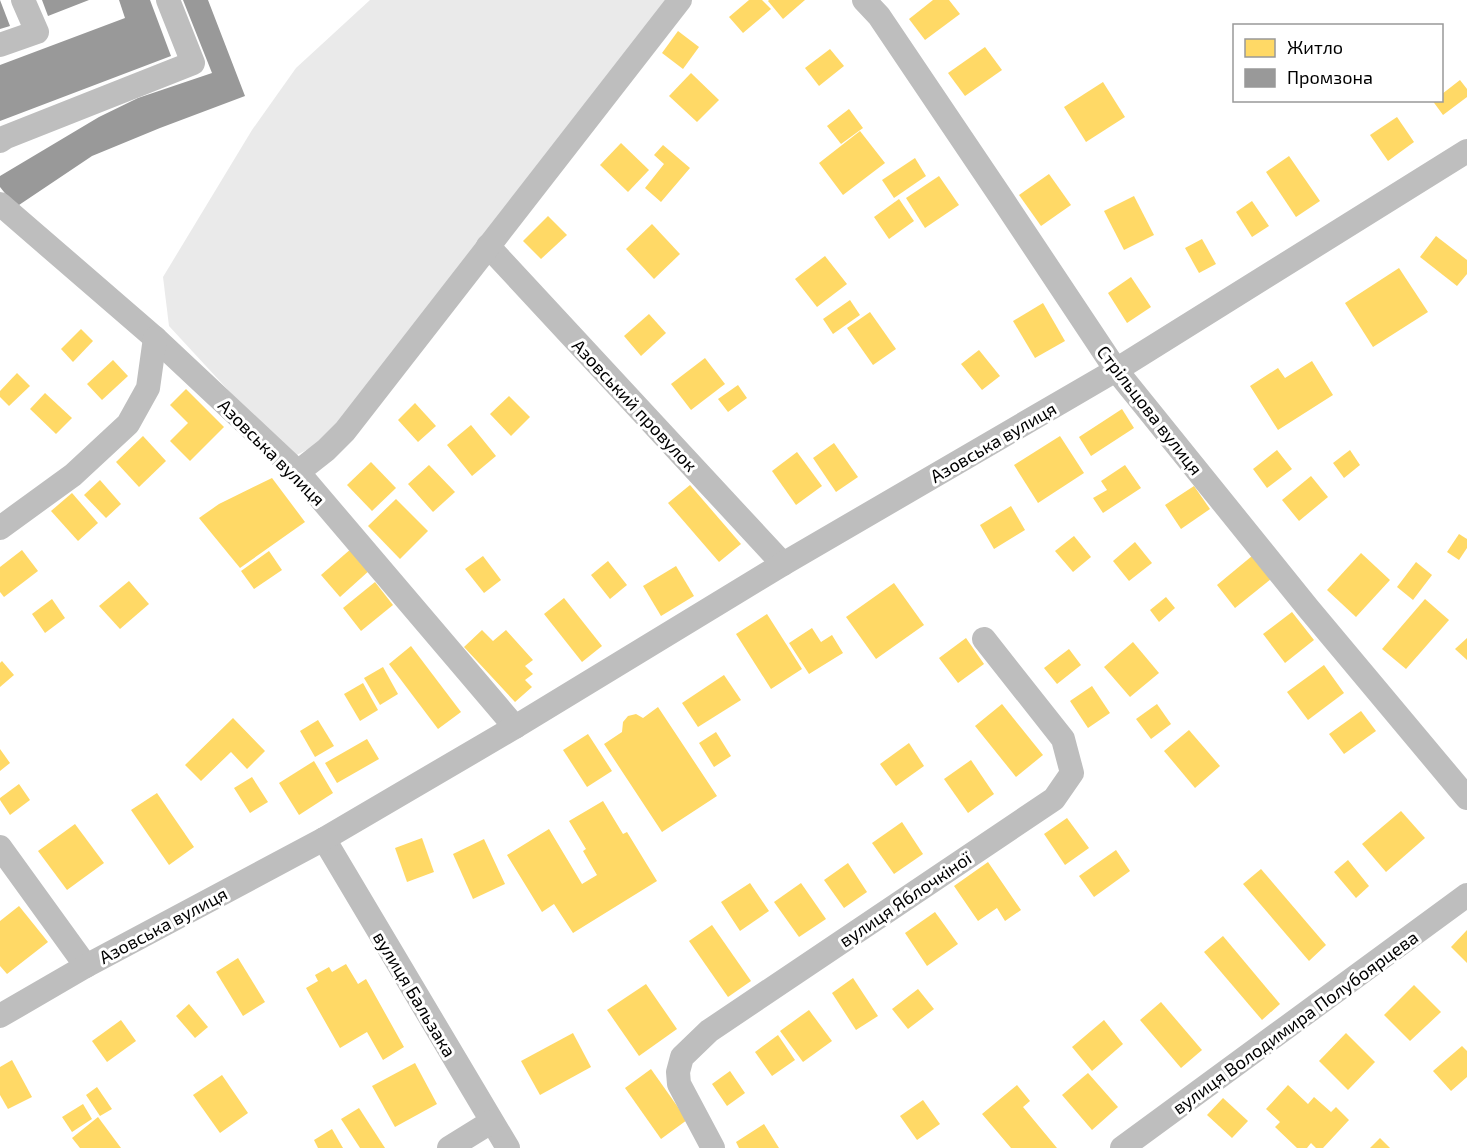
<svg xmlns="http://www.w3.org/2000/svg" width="1467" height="1148" viewBox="0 0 1467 1148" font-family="'Exo 2',sans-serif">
<rect width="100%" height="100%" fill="#fff"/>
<path fill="#eaeaea" d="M370 0H676L335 426 316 445 291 458 169 326 163 277 252 130 296 68Z"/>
<g fill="#ffd966">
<path d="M749 0H762L771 9 743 33 729 17Z"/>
<path d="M769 0H805L783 19 768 1Z"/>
<path d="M933 0H949L960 14 925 40 909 19Z"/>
<path d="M678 31 699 47 683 69 662 53Z"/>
<path d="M985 47 1002 70 965 96 948 73Z"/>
<path d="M830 49 844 66 819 86 805 68Z"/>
<path d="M691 73 719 100 697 122 669 96Z"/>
<path d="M1460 80 1467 89V97L1443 115 1432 100H1442V94Z"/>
<path d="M1103 82 1125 117 1086 142 1064 107Z"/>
<path d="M849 109 863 128 841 144 827 126Z"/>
<path d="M1397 117 1414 142 1388 161 1370 135Z"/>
<path d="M860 131 885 163 843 195 819 163Z"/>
<path d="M621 143 649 170 628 192 600 165Z"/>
<path d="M663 145 690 168 661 202 645 188 664 164 654 155Z"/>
<path d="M1289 156 1320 201 1296 217 1266 172Z"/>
<path d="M915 158 926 176 894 198 882 180Z"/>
<path d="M1049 174 1071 205 1041 226 1019 195Z"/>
<path d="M939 176 959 205 925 228 906 198Z"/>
<path d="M1134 196 1154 235 1124 250 1104 211Z"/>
<path d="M899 199 914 221 889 239 874 217Z"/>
<path d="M1252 201 1269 226 1252 237 1236 212Z"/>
<path d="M548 216 567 235 541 259 523 241Z"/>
<path d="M652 224 680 254 654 279 626 249Z"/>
<path d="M1436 236 1467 260V274L1457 286 1420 257Z"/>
<path d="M1202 239 1216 264 1199 273 1185 248Z"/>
<path d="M825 256 847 284 817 307 795 279Z"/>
<path d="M1399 268 1428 312 1373 347 1345 303Z"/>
<path d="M1131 277 1151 307 1127 323 1108 293Z"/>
<path d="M850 300 860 315 833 334 823 319Z"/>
<path d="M1043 303 1065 341 1035 358 1013 321Z"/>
<path d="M870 312 896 349 873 365 847 328Z"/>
<path d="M649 314 666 333 641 356 624 336Z"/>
<path d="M81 329 93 341 73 362 61 349Z"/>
<path d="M979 350 1000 376 982 390 961 364Z"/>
<path d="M705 358 725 384 691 410 671 384Z"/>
<path d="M113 360 128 376 102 400 87 384Z"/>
<path d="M1312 361 1333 395 1278 430 1250 386 1278 368 1285 378Z"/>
<path d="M17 373 30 386 9 406 0 397V391Z"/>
<path d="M738 385 747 398 728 412 718 399Z"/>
<path d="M186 389 224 427 190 461 170 441 188 423 170 405Z"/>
<path d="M45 393 72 418 56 434 30 409Z"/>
<path d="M509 396 530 417 511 436 490 414Z"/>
<path d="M415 403 436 426 418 442 398 420Z"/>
<path d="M1122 409 1134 428 1091 456 1079 437Z"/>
<path d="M471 425 496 456 472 476 447 445Z"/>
<path d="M143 436 166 461 139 487 116 462Z"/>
<path d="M1060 436 1084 473 1038 503 1014 465Z"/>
<path d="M834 443 858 477 836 492 813 458Z"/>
<path d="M1277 450 1292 469 1267 488 1253 469Z"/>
<path d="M1350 450 1360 465 1344 478 1333 463Z"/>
<path d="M797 452 822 486 796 505 772 471Z"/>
<path d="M371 462 396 488 372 511 347 485Z"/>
<path d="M429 465 455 492 433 512 408 484Z"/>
<path d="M1125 465 1141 488 1103 513 1093 498 1107 490 1101 481Z"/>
<path d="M1311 476 1328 497 1299 521 1282 500Z"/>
<path d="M272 478 305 522 240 568 199 518 219 504Z"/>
<path d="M100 480 121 504 106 518 84 495Z"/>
<path d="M690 485 741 544 719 562 668 503Z"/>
<path d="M1194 486 1210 509 1181 529 1165 505Z"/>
<path d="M72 493 98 523 78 541 51 511Z"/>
<path d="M396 499 428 531 400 559 368 526Z"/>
<path d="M1011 506 1025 530 994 549 980 525Z"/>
<path d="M1459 534 1467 539V548L1459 560 1447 552Z"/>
<path d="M1074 536 1091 557 1073 572 1055 551Z"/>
<path d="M1135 542 1152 563 1129 581 1113 561Z"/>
<path d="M352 548 371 569 340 597 321 575Z"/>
<path d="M22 550 38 571 4 597 0 592V567Z"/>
<path d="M269 551 282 570 254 589 241 571Z"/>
<path d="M1361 553 1390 580 1356 617 1327 590Z"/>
<path d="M483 556 501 580 484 593 465 569Z"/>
<path d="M1252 556 1271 579 1235 608 1217 585Z"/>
<path d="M608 561 627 585 610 599 591 575Z"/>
<path d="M1416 562 1432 575 1413 600 1397 587Z"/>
<path d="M676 566 694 596 661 616 643 586Z"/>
<path d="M129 581 149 604 120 629 99 606Z"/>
<path d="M375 582 393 605 361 631 343 608Z"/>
<path d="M894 583 924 625 876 659 846 617Z"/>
<path d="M1166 597 1175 608 1159 622 1150 610Z"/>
<path d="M564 598 602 646 582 662 544 614Z"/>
<path d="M52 599 65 618 45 633 32 614Z"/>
<path d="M1425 599 1449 620 1406 669 1382 649Z"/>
<path d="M1292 612 1314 640 1285 663 1263 634Z"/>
<path d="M767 614 802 669 771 689 736 634Z"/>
<path d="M812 628 821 642 832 635 843 653 809 674 789 643Z"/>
<path d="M482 630 493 641 506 630 533 660 525 666 533 674 525 680 532 687 515 702 464 647Z"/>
<path d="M966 638 984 664 958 683 939 658Z"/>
<path d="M1467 638V660L1455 649Z"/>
<path d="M1133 642 1159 673 1130 697 1104 667Z"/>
<path d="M411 646 461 712 438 729 389 664Z"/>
<path d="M1069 649 1081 665 1057 684 1044 668Z"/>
<path d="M2 661 14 675 0 687V663Z"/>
<path d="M1324 665 1344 693 1308 720 1287 692Z"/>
<path d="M383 667 398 694 380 705 364 678Z"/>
<path d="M724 675 741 700 698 727 682 703Z"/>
<path d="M363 683 378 710 360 721 344 694Z"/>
<path d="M1092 686 1110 713 1088 728 1070 701Z"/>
<path d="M1002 704 1043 755 1016 777 975 726Z"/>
<path d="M1157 704 1171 724 1151 739 1136 719Z"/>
<path d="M658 707 717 796 662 832 604 744 622 732 623 722 628 716 636 714 643 718Z"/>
<path d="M1361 711 1376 731 1344 754 1329 734Z"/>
<path d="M233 718 265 751 247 769 231 752 201 781 185 765Z"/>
<path d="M318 720 334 746 315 757 300 731Z"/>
<path d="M1189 730 1220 766 1195 788 1164 751Z"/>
<path d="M716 732 731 756 714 767 699 743Z"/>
<path d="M588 734 612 771 587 787 563 750Z"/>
<path d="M367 739 379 759 337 783 325 763Z"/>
<path d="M909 743 924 766 896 786 880 764Z"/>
<path d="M0 749 10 763 0 771Z"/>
<path d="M971 760 994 794 968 813 944 779Z"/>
<path d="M314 761 333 793 299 815 279 783Z"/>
<path d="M252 777 268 802 250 813 234 788Z"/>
<path d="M19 784 30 800 10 815 0 800V798Z"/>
<path d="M157 793 194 847 169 865 131 810Z"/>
<path d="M603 801 623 834 627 832 657 881 573 933 554 904 542 912 507 855 549 829 582 884 597 875 583 851 586 849 569 821Z"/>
<path d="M1401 811 1425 838 1386 872 1362 844Z"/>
<path d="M1067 818 1089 848 1065 865 1044 834Z"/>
<path d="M902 822 923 854 894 874 872 843Z"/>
<path d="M75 824 104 863 67 890 38 851Z"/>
<path d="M422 838 434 872 407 882 395 848Z"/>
<path d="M484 839 505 884 473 899 453 854Z"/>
<path d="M1116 850 1130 871 1094 897 1079 876Z"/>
<path d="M1348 860 1369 886 1356 898 1334 872Z"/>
<path d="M988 862 1021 910 1005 921 997 908 978 921 954 886Z"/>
<path d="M848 863 867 892 844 908 824 880Z"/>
<path d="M1261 869 1326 945 1309 961 1243 884Z"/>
<path d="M750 883 769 911 740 931 721 902Z"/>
<path d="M801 883 826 919 799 937 774 902Z"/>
<path d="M19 906 48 942 7 974 0 966V921Z"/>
<path d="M935 912 958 944 927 966 905 933Z"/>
<path d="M712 925 751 981 728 997 689 941Z"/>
<path d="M1467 930V963L1451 947Z"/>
<path d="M1223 936 1280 1004 1262 1020 1204 952Z"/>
<path d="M238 958 265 1002 243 1016 216 972Z"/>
<path d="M346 964 358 984 366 979 404 1047 383 1060 367 1032 340 1048 306 988 318 981 315 975 329 967 332 972Z"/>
<path d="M853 978 878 1016 856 1030 832 993Z"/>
<path d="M646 984 677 1029 639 1056 607 1010Z"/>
<path d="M1414 985 1441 1012 1410 1041 1384 1015Z"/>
<path d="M918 989 934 1009 908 1029 892 1009Z"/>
<path d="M1161 1002 1202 1050 1181 1068 1140 1020Z"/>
<path d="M189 1004 208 1027 195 1038 176 1016Z"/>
<path d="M809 1010 832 1041 803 1062 780 1031Z"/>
<path d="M121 1020 136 1041 107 1062 92 1041Z"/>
<path d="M1104 1020 1123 1044 1092 1071 1072 1047Z"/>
<path d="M573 1033 591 1067 540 1095 521 1061Z"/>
<path d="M1346 1033 1375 1062 1348 1090 1319 1061Z"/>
<path d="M778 1035 795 1060 772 1076 755 1052Z"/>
<path d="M1462 1046 1467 1051V1077L1451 1091 1433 1071Z"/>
<path d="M12 1060 32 1097 8 1109 0 1095V1067Z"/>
<path d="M415 1063 437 1104 395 1127 372 1086Z"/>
<path d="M651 1069 687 1120 661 1139 625 1088Z"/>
<path d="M730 1071 745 1093 727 1106 712 1084Z"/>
<path d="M1088 1073 1118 1107 1092 1130 1062 1095Z"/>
<path d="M222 1075 248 1113 220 1133 193 1095Z"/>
<path d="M1017 1085 1030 1101 1023 1107 1057 1148H1011L982 1114Z"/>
<path d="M1288 1085 1308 1104 1314 1097 1331 1112 1336 1107 1349 1120 1323 1148H1316L1311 1143 1307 1148H1297L1275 1127 1280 1122 1266 1109Z"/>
<path d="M97 1087 112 1109 100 1116 86 1095Z"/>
<path d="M1223 1098 1248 1121 1232 1138 1207 1115Z"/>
<path d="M923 1100 940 1124 917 1140 900 1116Z"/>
<path d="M83 1104 92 1119 72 1132 62 1117Z"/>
<path d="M359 1108 385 1148H360L341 1119Z"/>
<path d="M98 1117 121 1148H80L72 1138Z"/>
<path d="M764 1124 779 1148H739L736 1142Z"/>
<path d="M332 1129 343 1148H318L314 1140Z"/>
<path d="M1380 1138 1390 1148H1370Z"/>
</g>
<g fill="#999">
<path d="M0 0 10 26 0 29Z"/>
<path d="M42 0H89L48 16Z"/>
<path d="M119 0H150L171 56 0 121V65L125 18Z"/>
<path d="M183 0H208L245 96 160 128 92 156 16 207 0 187V176L99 117 138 98 212 73Z"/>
</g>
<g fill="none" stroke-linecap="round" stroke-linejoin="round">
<g stroke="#bebebe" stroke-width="24">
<path d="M864 0 879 16 1003 200 1116 370 1308 608 1467 798"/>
<path d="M0 45 37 32 23 0"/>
<path d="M0 141 6 137 193 63 168 0"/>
<path d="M0 204 155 338 298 472 515 727"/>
<path d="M488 246 783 564"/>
<path d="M298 472 326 450 345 431 680 0"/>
<path d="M0 528 73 475 128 424 148 388 155 338"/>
<path d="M324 839 508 1148"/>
<path d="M0 847 86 966"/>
<path d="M0 1016 86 966 324 839 515 727 783 564 1116 370 1467 151"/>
<path d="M449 1148 491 1122"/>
<path d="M713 1148 679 1084 678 1072 682 1057 709 1031 1054 799 1072 773 1063 739 984 639"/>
<path d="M1122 1148 1467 895"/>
</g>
</g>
<g text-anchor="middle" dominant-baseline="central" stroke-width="6" stroke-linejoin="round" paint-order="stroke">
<g font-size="18" fill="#000" stroke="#fff">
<text transform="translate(635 405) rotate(47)">Азовський провулок</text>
<text transform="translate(1150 410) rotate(52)">Стрільцова вулиця</text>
<text transform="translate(993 442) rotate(-30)">Азовська вулиця</text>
<text transform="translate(272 452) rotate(45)">Азовська вулиця</text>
<text transform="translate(905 899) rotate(-34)">вулиця Яблочкіної</text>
<text transform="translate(163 925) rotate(-28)">Азовська вулиця</text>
<text transform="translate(415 994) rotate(59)">вулиця Бальзака</text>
<text transform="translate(1295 1022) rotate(-36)">вулиця Володимира Полубоярцева</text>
</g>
</g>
<rect x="1233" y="24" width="210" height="78" fill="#ffffff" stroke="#999999" stroke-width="1.5"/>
<rect x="1245" y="39" width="30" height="18" fill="#ffd966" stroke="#999999" stroke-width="1.5"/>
<text x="1287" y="54" font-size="18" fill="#000000">Житло</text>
<rect x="1245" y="69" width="30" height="18" fill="#999999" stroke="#999999" stroke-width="1.5"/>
<text x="1287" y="84" font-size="18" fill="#000000">Промзона</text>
</svg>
